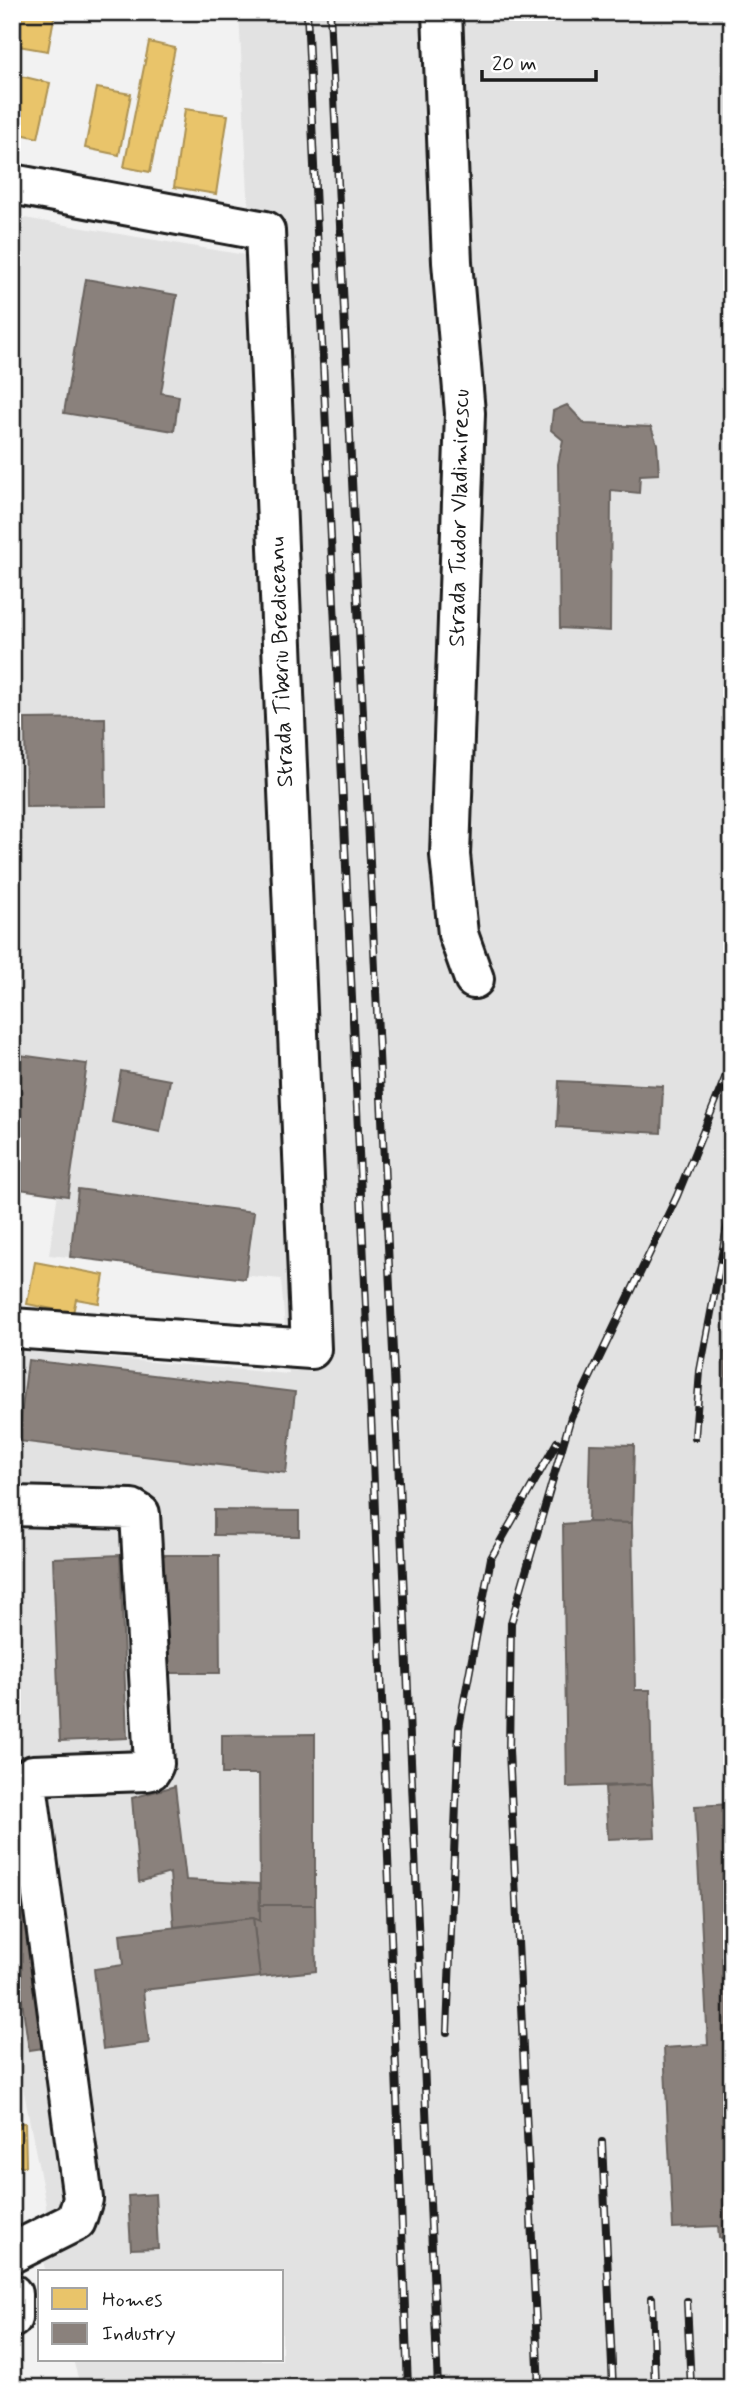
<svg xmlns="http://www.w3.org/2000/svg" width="744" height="2400" viewBox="0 0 744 2400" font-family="Mynerve,sans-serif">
<rect width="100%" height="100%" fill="#f2f2f2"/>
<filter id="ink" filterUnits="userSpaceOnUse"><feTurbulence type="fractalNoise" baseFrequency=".0143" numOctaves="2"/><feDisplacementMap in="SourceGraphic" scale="14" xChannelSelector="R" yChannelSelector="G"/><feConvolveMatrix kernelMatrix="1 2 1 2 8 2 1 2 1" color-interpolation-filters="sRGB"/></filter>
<g filter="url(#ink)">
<path fill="#e2e2e2" d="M239 12H732V2388H81L73 2360H282V2272H46L42 2257 46 2205 12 2031V1350L289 1374 281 1279 49 1255 58 1192 12 1186V216L251 256Z"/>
<g fill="#e9c46a" stroke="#ac9253" stroke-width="2">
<path d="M12 12H55L48 51 12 45Z"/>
<path d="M149 42 175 48 150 172 124 167Z"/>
<path d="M12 74 50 83 38 138 12 132Z"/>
<path d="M97 88 131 94 119 155 85 148Z"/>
<path d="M185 109 228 115 216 194 174 187Z"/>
<path d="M35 1262 104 1275 99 1303 76 1299 73 1313 27 1304Z"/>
<path d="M12 2123H25L26 2166H12Z"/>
</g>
<g fill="#8a817c" stroke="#69635f" stroke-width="2">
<path d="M86 279 177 295 161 393 179 396 174 431 64 413Z"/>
<path d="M567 405 585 424 651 427 657 444 659 474 640 475 639 493 611 490 610 631 560 628 558 464 563 440 551 430 553 411Z"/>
<path d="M105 718 106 806 26 807 25 719Z"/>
<path d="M12 1054 87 1064 68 1196 12 1188Z"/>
<path d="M121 1071 170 1080 160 1132 112 1122Z"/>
<path d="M559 1081 663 1086 661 1133 557 1127Z"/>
<path d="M78 1189 254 1212 245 1279 70 1257Z"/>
<path d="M724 1352H732V1436L728 1437Z"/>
<path d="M28 1360 295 1392 286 1473 18 1441Z"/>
<path d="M590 1444 634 1445 632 1523 588 1522Z"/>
<path d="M728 1491H732V1562Z"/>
<path d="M214 1510 299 1511V1536L214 1535Z"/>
<path d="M588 1522 632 1523 635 1690H650L652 1784 567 1787 563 1524Z"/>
<path d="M120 1555 127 1738 60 1741 53 1558Z"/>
<path d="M157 1555H219L220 1673H158Z"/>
<path d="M315 1734V1905H260L259 1774H222V1735Z"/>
<path d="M652 1784 655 1837 608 1839 605 1787Z"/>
<path d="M175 1786 186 1880 259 1884 260 1921 253 1918 174 1927 170 1873 139 1882 132 1798Z"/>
<path d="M732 1804V2237L719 2238 718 2226 673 2228 664 2048 708 2045 695 1806Z"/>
<path d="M39 1856 65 2045 29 2050 12 1930V1859Z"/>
<path d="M260 1905H315L316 1971 260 1977 253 1918 260 1921Z"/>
<path d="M253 1918 260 1977 143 1990 149 2043 103 2049 94 1969 123 1965 120 1934Z"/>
<path d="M155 2194 158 2248 131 2249 128 2196Z"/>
</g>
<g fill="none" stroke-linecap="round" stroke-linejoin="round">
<defs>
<g id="minor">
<path d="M442 12 452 262 465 413 450 855 458 934 474 979"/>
<path d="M12 184 265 231 311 1349 12 1328"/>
<path d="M12 1506 132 1509 140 1514 154 1764 151 1770 146 1771 33 1775 28 1778 27 1784 83 2199 76 2221 12 2253"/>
<path d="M12 2294V2318"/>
</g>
</defs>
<use href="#minor" stroke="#1c1c1c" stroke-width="44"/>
<use href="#minor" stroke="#fff" stroke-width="38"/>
<defs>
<g id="rail">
<path d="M307 12 373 1459 408 2388"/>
<path d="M330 12 398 1458 438 2388"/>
<path d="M695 1437 700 1371 732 1201"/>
<path d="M447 2032 459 1728 491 1558 557 1442"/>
<path d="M602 2142 613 2388"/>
<path d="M652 2298 655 2388"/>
<path d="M687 2301 691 2388"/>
<path d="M539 2388 509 1750 511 1623 571 1417 677 1196 732 1061"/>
</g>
</defs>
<use href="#rail" stroke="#1c1c1c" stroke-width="8"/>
<use href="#rail" stroke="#fff" stroke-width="5" stroke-dasharray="16" stroke-linecap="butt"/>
</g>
</g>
<g text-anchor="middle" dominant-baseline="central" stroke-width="7" stroke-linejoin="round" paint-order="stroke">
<g font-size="23" fill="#1c1c1c" stroke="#fff">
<text transform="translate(460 518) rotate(-89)">Strada Tudor Vladimirescu</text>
<text transform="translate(282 662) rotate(-92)">Strada Tiberiu Brediceanu</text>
</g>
</g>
<rect width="744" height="2400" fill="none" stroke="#fff" stroke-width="42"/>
<rect x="21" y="21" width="702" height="2358" fill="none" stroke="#1c1c1c" stroke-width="2.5" filter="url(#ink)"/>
<rect x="38" y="2270" width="245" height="91" fill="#ffffff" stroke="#a4a4a4" stroke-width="2"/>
<rect x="52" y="2288" width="35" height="21" fill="#e9c46a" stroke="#a4a4a4" stroke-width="2"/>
<text x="102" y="2306" font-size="21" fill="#1c1c1c">Homes</text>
<rect x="52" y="2323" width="35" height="21" fill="#8a817c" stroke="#a4a4a4" stroke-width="2"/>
<text x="102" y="2340" font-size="21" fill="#1c1c1c">Industry</text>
<path d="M482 70v10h114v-10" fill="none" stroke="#1c1c1c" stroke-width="3.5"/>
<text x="492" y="70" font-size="21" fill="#1c1c1c" stroke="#ffffff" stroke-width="5" paint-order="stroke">20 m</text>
</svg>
